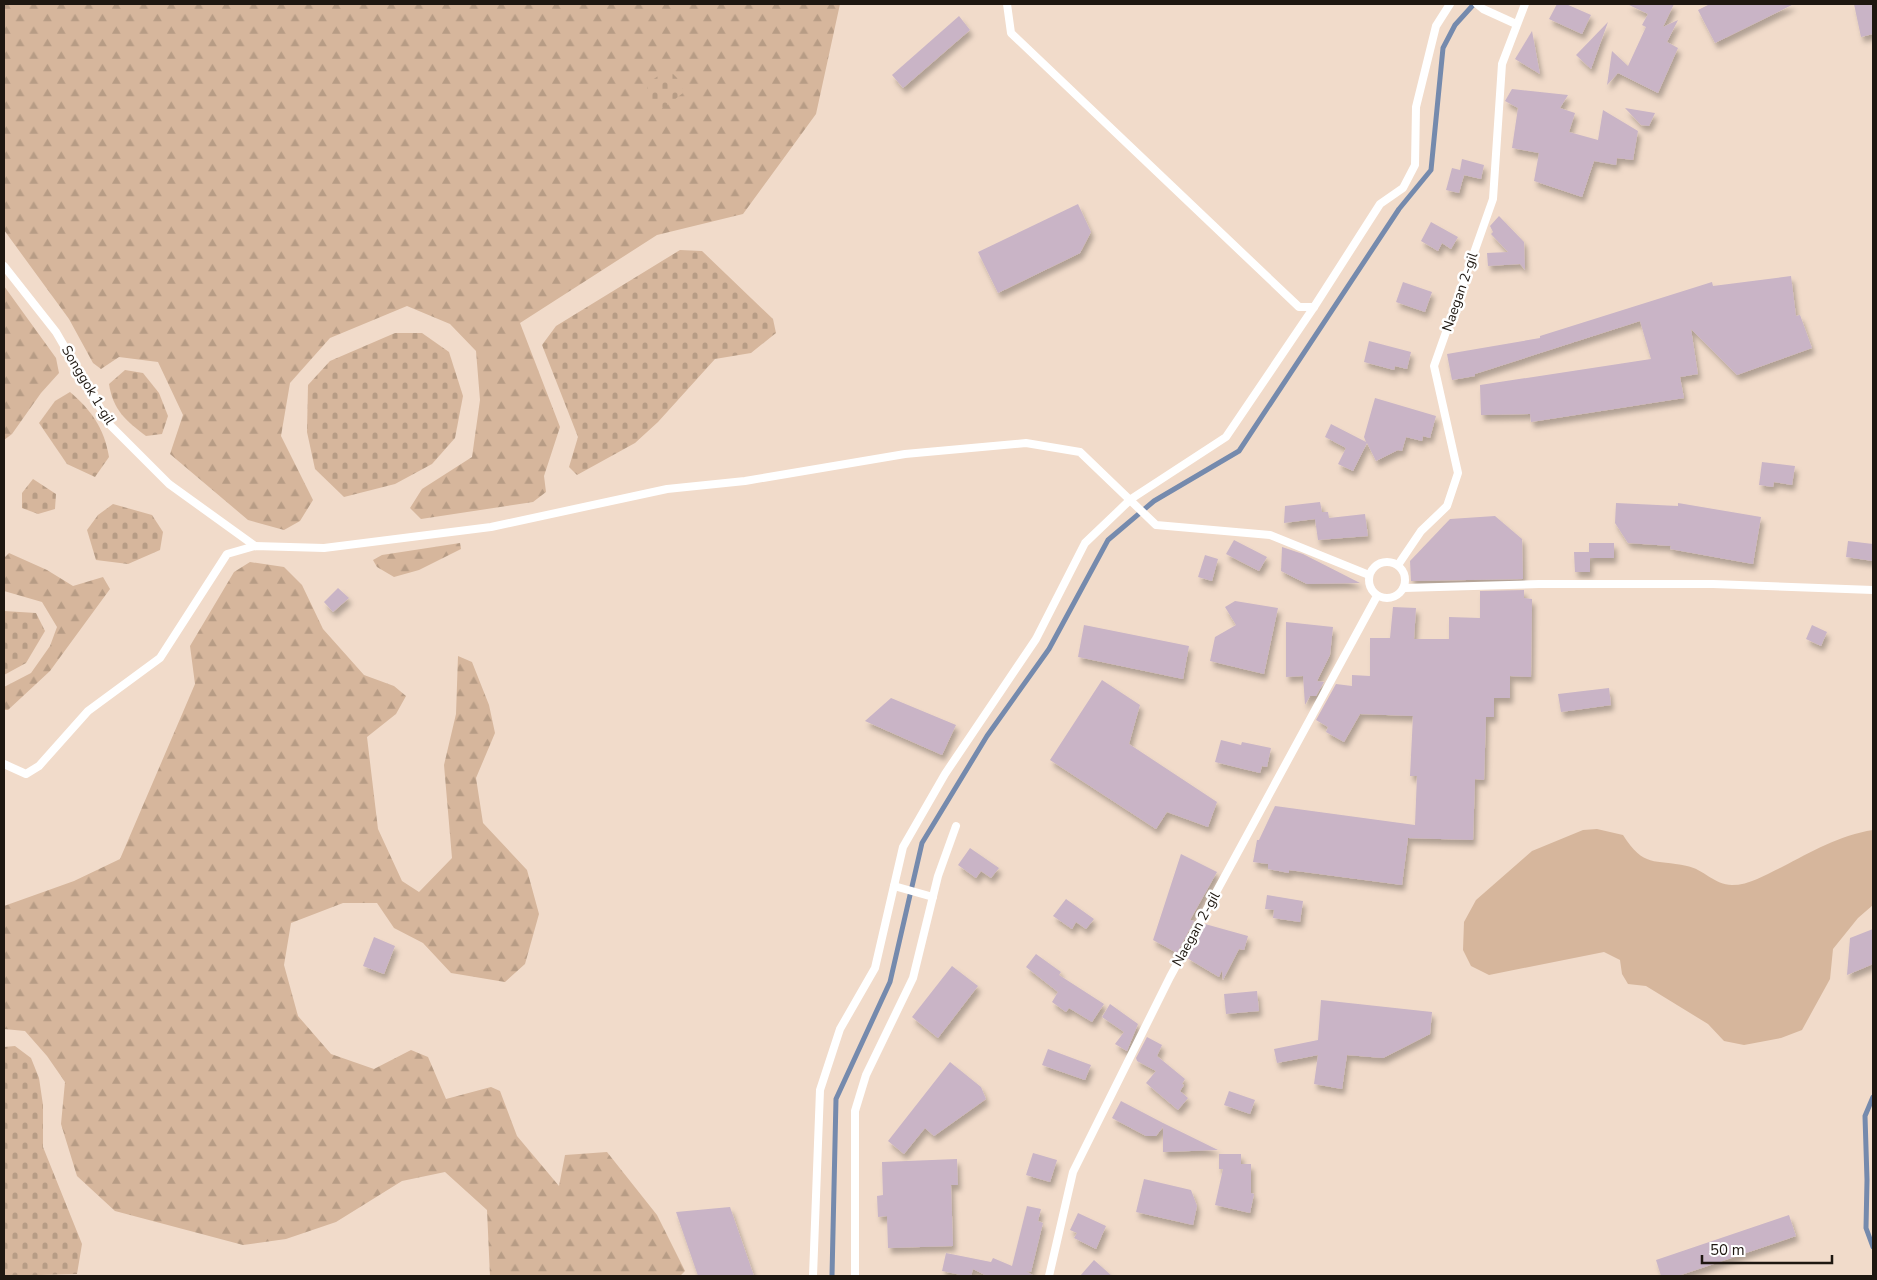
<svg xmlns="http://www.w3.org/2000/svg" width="1877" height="1280" viewBox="0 0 1877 1280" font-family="'Nunito Sans',sans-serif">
<defs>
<pattern id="forest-firs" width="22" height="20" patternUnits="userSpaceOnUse" patternTransform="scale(1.25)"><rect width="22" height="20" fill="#d6b69c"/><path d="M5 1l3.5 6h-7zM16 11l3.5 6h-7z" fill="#b79c85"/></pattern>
<pattern id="cemetery-stones" width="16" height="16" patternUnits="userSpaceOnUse" patternTransform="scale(1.25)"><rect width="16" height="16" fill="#d6b69c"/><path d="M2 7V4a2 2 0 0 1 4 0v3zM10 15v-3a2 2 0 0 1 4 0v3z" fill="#b79c85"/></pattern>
<filter id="shadow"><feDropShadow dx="3" dy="5.5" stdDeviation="2.5" flood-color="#0004"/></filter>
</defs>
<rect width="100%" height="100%" fill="#f1dbca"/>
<path fill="#d6b69c" d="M1597 829 1623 835C1644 868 1654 859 1687 866 1703 869 1715 885 1732 885 1750 885 1766 874 1782 867 1811 852 1840 835 1873 830V905L1858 918 1833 949 1830 979 1802 1030 1781 1038 1744 1045 1724 1041 1708 1024 1646 986 1628 984 1622 974 1620 960 1604 952 1489 975 1471 966 1463 950 1464 922 1476 900 1532 851 1583 830Z"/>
<g fill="url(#forest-firs)">
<path d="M4 4H840L816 114 743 214 657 235 520 323 560 427 544 476 546 492 533 502 421 519 410 508 422 489 472 457 480 400 476 351 450 324 407 306 330 338 290 383 281 436 313 500 300 521 284 530 248 520 170 454 183 415 158 362 119 357 101 369 93 363 69 319 4 230Z"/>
<path d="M4 286 56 358 59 373 41 393 12 434 4 440Z"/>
<path d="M460 543 461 549 419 570 394 577 377 567 373 560 382 555Z"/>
<path d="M9 553 47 570 73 586 103 577 110 589 50 671 8 710H4V687L31 673 50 646 57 627 42 602 4 591V558Z"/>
<path d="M250 562 284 567 302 585 323 629 364 675 394 686 406 696 396 714 367 737 378 829 402 881 419 892 452 858 444 765 456 714 458 656 472 662 489 705 495 733 476 778 483 823 527 870 539 914 525 964 505 982 451 973 423 943 394 928 377 903H343L291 923 284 965 298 1016 331 1054 374 1069 411 1050 428 1057 446 1099 491 1087 500 1091 517 1136 559 1186 565 1155 607 1152 657 1215 685 1271 680 1276H490L487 1210 445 1172 402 1181 336 1222 286 1239 243 1245 115 1211 77 1176 61 1124 65 1082 47 1056 25 1031 4 1029V906L74 881 120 859 195 684 190 646 234 572Z"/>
</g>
<g fill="url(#cemetery-stones)">
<path d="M671 72 681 82 683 93 665 107 654 109 645 97C647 81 656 75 671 72Z"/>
<path d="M680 250 702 251 773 319 776 333 751 353 715 359 658 422 635 443 577 475 569 467 578 437 542 345 556 326Z"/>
<path d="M395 333H422L449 352 463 396 455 438 432 464 395 484 344 497 315 469 307 432 308 385 330 361Z"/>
<path d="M125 370 143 373 159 393 168 416 162 434 146 436C126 421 113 410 109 384Z"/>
<path d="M70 392C92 411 104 428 109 457L95 477 67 464 39 423 55 401Z"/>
<path d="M33 479 56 494 55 509 38 514 22 508V493Z"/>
<path d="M113 504 152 515 163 532 160 550 128 564 96 560 87 530 98 515Z"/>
<path d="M4 611 36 613 45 631 26 663 4 675Z"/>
<path d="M15 1046 31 1058 39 1078 43 1105V1147L82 1244 77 1274 4 1276V1047Z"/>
</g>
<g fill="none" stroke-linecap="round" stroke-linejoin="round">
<g stroke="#758aad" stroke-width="5">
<path d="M1873 1097 1865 1116 1867 1180 1866 1228 1873 1247"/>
<path d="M832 1276 836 1099 890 982 922 843 987 736 1049 649 1108 540 1154 501 1239 451 1399 209 1431 170 1443 48 1455 25 1474 4"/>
</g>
</g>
<g fill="#c9b4c6" filter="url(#shadow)">
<path d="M1557 4H1566L1591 15 1582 34 1549 19Z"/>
<path d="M1627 4H1674L1663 27 1678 20 1667 42 1678 48 1658 93 1618 73 1607 85 1612 51 1628 66 1646 27 1642 25 1648 14Z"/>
<path d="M1710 4H1794L1715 43 1698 10Z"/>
<path d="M1854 4H1873V34L1861 37Z"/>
<path d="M959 16 970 30 903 88 892 75Z"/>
<path d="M1608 22 1591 69 1576 55Z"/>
<path d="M1532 31 1540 74 1515 59Z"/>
<path d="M1512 89 1568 95 1560 108 1575 113 1569 132 1598 140 1603 110 1638 131 1633 160 1617 158 1616 165 1594 161 1582 197 1534 181 1539 153 1512 148 1518 108 1505 101Z"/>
<path d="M1625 108 1655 113 1649 126 1641 125Z"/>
<path d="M1462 159 1484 165 1481 179 1464 175 1459 193 1446 190 1452 168 1460 170Z"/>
<path d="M1078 204 1091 232 1080 253 998 293 978 252Z"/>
<path d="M1499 216 1524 242 1525 270 1520 264 1488 266 1487 253 1508 252 1491 234 1493 232 1490 226Z"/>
<path d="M1431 222 1458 237 1451 249 1442 243 1438 251 1421 241Z"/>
<path d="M1791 276 1796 316 1800 315 1812 348 1737 375 1691 329 1698 374 1680 377 1684 398 1531 422 1530 414 1481 415 1480 385 1651 359 1640 321 1475 374V376L1452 380 1447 354 1540 338V336L1712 282 1713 286Z"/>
<path d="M1403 282 1432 292 1425 312 1396 302Z"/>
<path d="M1369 341 1411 352 1407 369 1395 366 1394 370 1364 362Z"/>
<path d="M1375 398 1436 416 1430 438 1423 436 1422 441 1406 437 1402 451 1398 450 1376 461 1367 443 1353 471 1338 464 1346 448 1325 437 1331 424 1366 442 1364 437Z"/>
<path d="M1762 462 1795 466 1792 485 1774 482 1773 487 1759 485Z"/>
<path d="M1320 502 1322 512H1328L1329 518 1365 514 1368 536 1318 540 1315 519 1284 523 1285 506Z"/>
<path d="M1616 503 1678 506V503L1761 517 1753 564 1670 549 1671 546 1628 543 1615 523Z"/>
<path d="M1495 516 1522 539 1523 579 1411 581 1410 561 1450 519Z"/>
<path d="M1234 540 1267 557 1259 571 1226 554Z"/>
<path d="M1848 541 1873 544V561L1846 557Z"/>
<path d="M1589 543H1614V558H1590V572H1575L1574 552H1589Z"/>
<path d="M1282 547 1303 554 1360 583 1307 584 1281 571Z"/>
<path d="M1205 555 1218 559 1212 581 1198 577Z"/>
<path d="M338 588 349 598 333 612 324 602Z"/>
<path d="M1524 590V598L1532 599 1531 677 1510 676V698H1494V717H1486L1484 780 1475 779 1473 840 1408 838 1402 885 1289 870V873L1268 869V864L1253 862 1257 840H1259L1275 806 1415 825 1417 776H1410L1413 716 1360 714 1344 742 1326 732 1328 727 1316 720 1336 684 1352 686V675L1370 676V638H1390L1393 607 1416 608 1414 639H1449V617L1480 618V591Z"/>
<path d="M1235 601 1278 608 1264 674 1210 661 1215 637 1236 625 1225 607Z"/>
<path d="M1286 622 1333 627 1330 655 1317 681 1324 682 1316 696H1310L1305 705 1303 676 1286 677Z"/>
<path d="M1084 625 1189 646 1183 679 1078 657Z"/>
<path d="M1812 625 1827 632 1821 646 1806 639Z"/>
<path d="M1102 680 1140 705 1129 744 1217 802 1208 827 1167 812 1156 829 1050 760Z"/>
<path d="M1609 688 1611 705 1561 712 1558 694Z"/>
<path d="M891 698 956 725 942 755 865 721Z"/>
<path d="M1221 740 1241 745 1242 742 1271 748 1267 767 1262 766 1260 773 1215 762Z"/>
<path d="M970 848 999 868 991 878 981 871 976 878 958 865Z"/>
<path d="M1181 854 1217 872 1190 920 1194 921 1177 953 1153 940Z"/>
<path d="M1267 895 1303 901 1300 922 1273 918 1274 910 1265 909Z"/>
<path d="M1066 899 1094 919 1086 929 1076 922 1072 929 1053 916Z"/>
<path d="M1205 924 1248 936 1244 950 1239 949 1223 980 1222 970 1219 977 1187 958Z"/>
<path d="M1873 929V964L1847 975 1850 938Z"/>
<path d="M374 937 395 946 384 974 363 966Z"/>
<path d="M1036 954 1061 972 1059 975 1104 1004 1092 1022 1069 1008 1066 1012 1052 1002 1058 992 1026 967Z"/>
<path d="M952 966 978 986 938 1038 912 1017Z"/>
<path d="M1257 991 1259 1011 1226 1014 1224 994Z"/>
<path d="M1321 1000 1432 1012 1430 1034 1383 1058 1347 1055 1342 1089 1314 1084 1318 1055 1277 1063 1274 1049 1318 1040Z"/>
<path d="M1110 1004 1138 1024 1127 1051 1115 1044 1124 1032 1102 1017Z"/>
<path d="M1147 1037 1162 1045 1157 1056 1185 1079 1182 1084 1184 1085 1180 1091 1188 1098 1178 1110 1146 1083 1156 1071 1137 1061 1136 1058Z"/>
<path d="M1048 1049 1091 1065 1085 1080 1042 1065Z"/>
<path d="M950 1062 981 1087 986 1099 934 1136 925 1128 904 1154 888 1141Z"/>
<path d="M1229 1091 1255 1100 1250 1114 1224 1105Z"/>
<path d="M1121 1101 1163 1123 1218 1150 1163 1152V1127L1156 1136H1146L1112 1118Z"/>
<path d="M1033 1153 1057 1160 1050 1182 1026 1175Z"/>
<path d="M1219 1154H1241V1164H1251V1193L1254 1194 1250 1213 1215 1205 1223 1169H1219Z"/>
<path d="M957 1159 958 1185H951L953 1246 888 1248 887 1216 878 1217 877 1196 883 1195 882 1162Z"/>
<path d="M1144 1179 1191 1190 1197 1206 1193 1225 1136 1212Z"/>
<path d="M1027 1206 1041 1209 1038 1221 1043 1223 1031 1272 1026 1271 1034 1276H985V1275L973 1269 971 1276H966L942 1271 946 1253 991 1262 993 1258 1012 1266Z"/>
<path d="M730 1207 754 1276H698L676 1212Z"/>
<path d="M1078 1213 1106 1226 1096 1249 1074 1238 1077 1233 1070 1230Z"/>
<path d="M1789 1215 1796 1236 1678 1276H1661L1656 1260Z"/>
<path d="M1094 1260 1112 1276H1080Z"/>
</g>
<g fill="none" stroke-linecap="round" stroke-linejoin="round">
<g stroke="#fff" stroke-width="8">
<path d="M1007 4 1011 33 1299 307H1314"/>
<path d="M1477 4 1483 9 1516 24"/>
<path d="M4 266 56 332 110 425 169 484 255 546"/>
<circle cx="1387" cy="580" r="18"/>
<path d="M1398 565 1421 531 1447 506 1458 473 1434 366 1493 199 1502 64 1525 4"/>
<path d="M1404 588 1539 584H1713L1873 590"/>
<path d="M4 764 26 774 39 766 88 711 160 658 227 554 255 546 324 548 491 527 667 489 745 481 905 454 1026 443 1080 452 1156 525 1270 535 1369 575"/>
<path d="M894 886 933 897"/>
<path d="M813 1276 820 1090 840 1029 875 968 903 847 945 774 1036 639 1085 543 1131 499 1226 437 1314 307 1380 204 1403 188 1415 165 1416 107 1436 26 1450 4"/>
<path d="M855 1276V1111L866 1075 913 978 938 876 956 826"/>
<path d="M1049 1276 1073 1172 1170 977 1377 596"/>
</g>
</g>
<g text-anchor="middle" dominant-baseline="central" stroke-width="5" stroke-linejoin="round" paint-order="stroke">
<g font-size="14" fill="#1e1710" stroke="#fff">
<text transform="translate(1460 292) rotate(-71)">Naegan 2-gil</text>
<text transform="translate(88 385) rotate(59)">Songgok 1-gil</text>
<text transform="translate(1196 929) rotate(-61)">Naegan 2-gil</text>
</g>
</g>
<rect width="1877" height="1280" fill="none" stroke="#1e1710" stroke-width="10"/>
<path d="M1702 1255v8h130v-8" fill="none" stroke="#1e1710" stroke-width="2.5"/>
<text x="1710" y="1255" font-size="15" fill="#1e1710" stroke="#ffffff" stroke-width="4" paint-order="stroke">50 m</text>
</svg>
